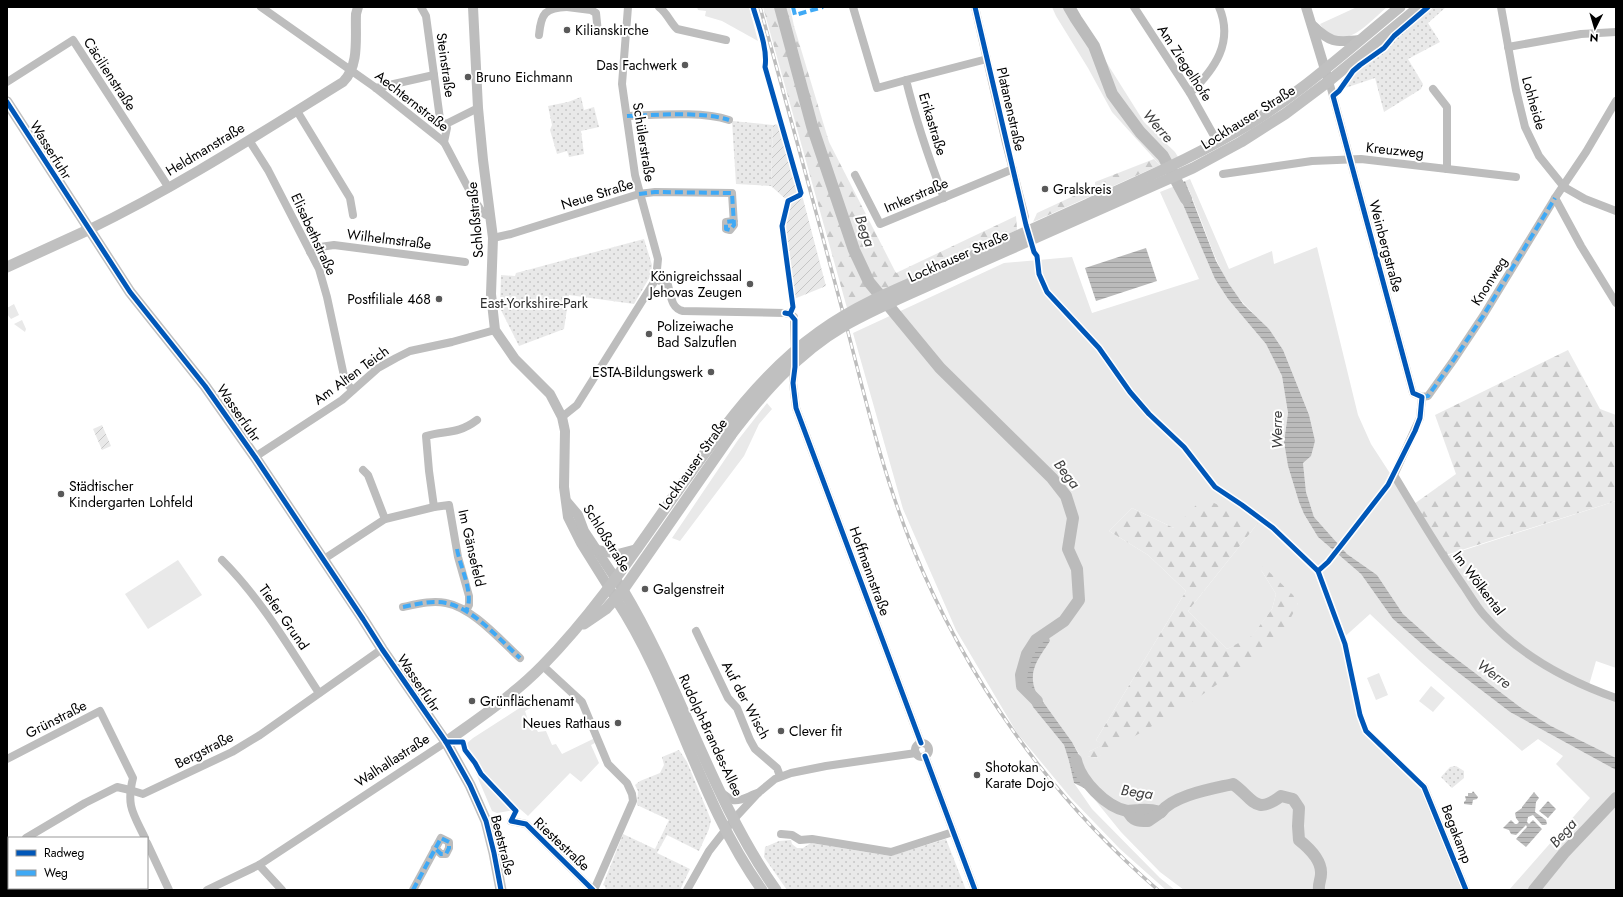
<svg xmlns="http://www.w3.org/2000/svg" width="1623" height="897" viewBox="0 0 1623 897" font-family="Jost,sans-serif">
<defs>
<pattern id="forest-firs" width="22" height="20" patternUnits="userSpaceOnUse"><rect width="22" height="20" fill="#e9e9e9"/><path d="M5 1l3.5 6h-7zM16 11l3.5 6h-7z" fill="#c6c6c6"/></pattern>
<pattern id="park-dots" width="8" height="8" patternUnits="userSpaceOnUse"><rect width="8" height="8" fill="#e9e9e9"/><path d="M2 2h.1M6 6h.1" fill="none" stroke="#c6c6c6" stroke-width="1.8" stroke-linecap="round"/></pattern>
<pattern id="garden-furrows" width="10" height="10" patternUnits="userSpaceOnUse"><rect width="10" height="10" fill="#e9e9e9"/><path d="M-1 1l2-2M0 10L10 0M9 11l2-2" fill="none" stroke="#c6c6c6"/></pattern>
<pattern id="water-rules" width="6" height="5" patternUnits="userSpaceOnUse"><rect width="6" height="5" fill="#bbb"/><path d="M0 2.5h6" fill="none" stroke="#9f9f9f"/></pattern>
</defs>
<rect width="100%" height="100%" fill="#fff"/>
<g fill="#e9e9e9" fill-rule="evenodd">
<path d="M697 7H749L758 41 722 21 705 16 706 11 698 10Z"/>
<path d="M1052 7H1076L1088 33 1144 122 1175 152 1178 157 1160 165 1112 112 1088 68 1056 16Z"/>
<path d="M1357 7H1387C1367 24 1342 56 1320 24Z"/>
<path d="M1190 179 1229 269 1272 251 1274 264 1317 247 1358 415 1371 444 1483 617 1528 657 1616 700V758L1551 726 1520 707 1438 645 1403 614 1377 575 1347 554 1314 517 1306 492 1303 463 1315 442 1252 312C1230 292 1218 266 1208 239 1201 219 1193 200 1185 181Z"/>
<path d="M1175 186 1215 279 1228 299 1266 344 1282 376 1288 413 1284 442 1288 466 1299 502 1304 514 1318 537 1361 574 1393 619 1430 651 1510 712 1616 770V793L1562 850 1529 890H1509L1590 798 1556 764 1563 756 1538 739 1522 751 1421 662 1370 614 1341 640 1358 716 1364 733 1423 789 1464 890H1184L1160 872 1121 832 1086 789 1081 779 1079 754 1072 742 1036 692C1027 671 1039 658 1050 641L1047 635 1030 657 1025 675V689L1033 707 1064 745 1069 761 1074 783 1092 809 1160 878 1175 890H1166L1120 849 1071 798 1017 733 956 630 903 509 853 333 1004 263 1072 257 1092 313 1199 279 1160 192ZM1132 508 1174 528 1258 523 1188 611 1227 649 1252 637 1272 609 1276 594 1261 570 1298 604 1097 758 1087 756 1090 751 1103 745 1096 740 1186 591 1148 555 1109 531Z"/>
<path d="M14 304 19 315 11 319 7 314V308Z"/>
<path d="M22 320 26 329 25 332 14 324Z"/>
<path d="M767 403 772 409 759 424 744 456 680 541 672 538 738 440Z"/>
<path d="M1616 501V668L1596 661 1589 685C1550 665 1516 646 1487 613 1471 596 1459 575 1446 556Z"/>
<path d="M178 560 202 595 148 629 125 594Z"/>
<path d="M1379 673 1388 695 1376 700 1367 678Z"/>
<path d="M1431 686 1445 698 1433 712 1419 701Z"/>
<path d="M532 700 534 706 525 711 528 720 531 719 538 732 546 731 552 745 556 744 562 754 595 738 597 742 591 745 599 763 581 782 570 773 528 816 520 809 497 813 492 811 471 762 473 758 465 745 473 738Z"/>
<path d="M1616 805V890H1540L1569 855Z"/>
</g>
<g fill="url(#forest-firs)">
<path d="M763 7H790L794 26 829 142 896 273 1016 216 1017 230 847 308Z"/>
<path d="M1154 159 1160 165 1033 222 1037 213 1095 186V182Z"/>
<path d="M1568 350 1600 409 1616 415V501L1446 555 1414 504 1456 474 1435 415Z"/>
<path d="M1203 498 1258 523 1188 611 1227 649 1252 636 1272 609 1276 594 1261 570 1263 566 1293 595 1298 604 1278 642 1183 708 1097 758 1086 756 1090 751 1102 745 1096 740 1186 591 1148 555 1109 531 1132 508 1174 528Z"/>
</g>
<g fill="url(#park-dots)">
<path d="M1430 7H1446L1428 23 1440 42 1408 59 1423 84 1421 89 1384 112 1375 78 1342 89 1341 86V80L1384 50 1394 38Z"/>
<path d="M581 97 584 110 594 107 599 127 581 131 584 154 569 157 567 151 557 154 550 130 552 125 548 106 568 102Z"/>
<path d="M732 121 773 125 771 186 736 184Z"/>
<path d="M644 239 652 265 651 275 634 304 569 295 564 329 519 346 500 308 501 275 515 276 516 273Z"/>
<path d="M679 750 687 762 711 820 709 829 699 851 667 835 657 853 690 869 680 890H606L605 886 603 885 623 834 655 849 669 820 637 805 638 791 635 785 640 781 660 773 664 765 662 757Z"/>
<path d="M1456 766 1464 771V778L1452 788 1441 777 1450 767Z"/>
<path d="M946 839 966 890H787L764 857 765 847 779 841 791 840 792 844 797 848H803L811 843 890 856Z"/>
</g>
<g fill="url(#garden-furrows)">
<path d="M780 124 800 195H802L826 286 794 299 783 226 789 202 771 186 773 125Z"/>
<path d="M102 425 111 446 102 450 93 429Z"/>
</g>
<g fill="url(#water-rules)">
<path d="M1185 181 1216 261 1229 284 1243 304 1269 329 1283 350 1309 415 1315 441 1311 456 1303 463 1306 492 1314 517 1347 554 1377 575 1403 614 1438 645 1520 707 1551 726 1616 758V770L1510 712 1430 651 1393 619 1361 574 1318 537 1304 514 1299 502 1288 466 1284 442 1288 413 1282 376 1266 344 1228 299 1215 279 1175 186Z"/>
<path d="M1146 248 1157 281 1096 301 1085 268Z"/>
<path d="M1048 634 1050 641C1039 658 1027 671 1036 692L1072 742 1079 755 1081 779 1086 789 1074 783 1069 761 1064 745 1033 707 1025 689V675L1030 657Z"/>
<path d="M1473 791 1478 797 1477 799 1473 800 1472 805 1464 804V802L1466 800 1465 796H1468V793H1472Z"/>
<path d="M1534 792 1539 798 1536 802 1535 812 1546 820 1547 824 1545 825H1542L1533 815 1528 817 1527 822 1529 824 1533 820 1542 829 1526 847 1516 839 1527 827 1526 825 1516 835 1511 834 1509 830 1503 828 1511 820 1515 824H1517L1519 822 1516 818 1515 813 1522 808V807Z"/>
<path d="M1548 801 1556 809 1548 818 1539 811Z"/>
</g>
<g fill="none" stroke-linecap="round" stroke-linejoin="round">
<g stroke="#bbb" stroke-width="12">
<path d="M780 7 812 126 854 250 869 282 940 368 1052 478 1066 496 1073 518 1068 549 1077 569 1079 600 1064 621 1036 640 1027 654 1021 675 1022 686 1037 701"/>
<path d="M1069 7 1076 19 1094 46 1112 94 1140 132 1163 156 1186 199"/>
<path d="M1076 760C1080 780 1106 807 1127 811 1131 811 1135 810 1139 810 1147 809 1153 810 1161 812 1174 795 1212 789 1233 784 1253 798 1255 816 1281 796L1293 799 1299 808 1298 826 1299 840C1309 848 1322 861 1321 874 1321 880 1318 884 1319 890"/>
<path d="M1128 811C1132 821 1139 821 1148 821L1161 812"/>
<path d="M1534 890 1564 853 1616 798"/>
</g>
<g stroke="#bdbdbd" stroke-width="8">
<path d="M261 7 376 88 444 142 475 201 482 212 486 215 490 214"/>
<path d="M421 7 426 16 440 119 447 128 444 142"/>
<path d="M567 7 591 10 596 13 598 33"/>
<path d="M659 7C667 13 670 22 677 29L726 40"/>
<path d="M853 7 877 88 906 80"/>
<path d="M975 7 1006 143 1025 217"/>
<path d="M1134 7 1190 93 1213 134"/>
<path d="M1501 7 1516 90 1525 127 1539 156 1564 187 1585 199 1616 211"/>
<path d="M539 35C541 13 545 8 567 7"/>
<path d="M1508 47 1581 34 1616 32"/>
<path d="M1329 81 1413 393 1422 397"/>
<path d="M7 82 73 40 169 188"/>
<path d="M376 88 434 75"/>
<path d="M1433 89 1447 107V169"/>
<path d="M1190 93C1215 69 1234 42 1219 7"/>
<path d="M297 111 350 198 353 215"/>
<path d="M627 116C658 115 701 111 729 120"/>
<path d="M446 124 478 108"/>
<path d="M249 140 268 170 319 269 327 297 344 376 347 384 353 390"/>
<path d="M1223 174 1312 161 1361 159 1516 177"/>
<path d="M855 175 880 224 1013 169"/>
<path d="M944 198C929 159 916 121 906 80L987 59"/>
<path d="M1555 198 1581 246 1616 303"/>
<path d="M493 238 511 234 639 194 655 192 732 193 734 225 730 230 726 229V222L734 221"/>
<path d="M310 252 320 247 334 245 465 262"/>
<path d="M656 279 668 285C671 296 671 308 683 311L785 313 790 314 794 317 795 356 793 383 796 408 921 743"/>
<path d="M1422 397 1420 418 1394 475C1416 512 1438 549 1463 585 1470 595 1476 606 1484 615 1518 654 1568 681 1616 698"/>
<path d="M1422 397 1428 396 1453 361 1483 316 1555 198 1586 152 1616 101"/>
<path d="M562 417 577 405 656 279 658 259 635 175 622 84 628 7"/>
<path d="M255 457 342 400 378 368 396 358 410 351 452 342 495 330"/>
<path d="M363 470 368 475 385 519"/>
<path d="M434 507 429 471 426 436C446 430 457 435 477 420"/>
<path d="M324 559 385 519 434 507 449 505 458 557 469 596V605L466 611"/>
<path d="M222 560C261 599 289 647 319 693"/>
<path d="M403 607C417 604 432 600 446 603 473 608 500 640 520 658"/>
<path d="M696 631 728 698 737 708 750 740 755 749 777 768 780 776"/>
<path d="M543 666 582 702 608 764 627 783 632 794 633 801 594 890"/>
<circle cx="922" cy="750" r="7"/>
<path d="M925 756 975 890"/>
<path d="M7 759 100 711 133 778C126 806 133 813 145 838"/>
<path d="M1424 787 1466 890"/>
<path d="M722 793C726 795 728 799 733 800 741 802 750 795 758 793"/>
<path d="M511 821 526 824 593 890"/>
<path d="M781 834 792 835 800 840 812 839 891 852 953 832"/>
<path d="M26 838 85 803 117 787 130 790 143 794 232 752 260 735 382 649"/>
<path d="M147 843 169 890"/>
<path d="M7 849 9 848"/>
<path d="M259 865 282 890"/>
<path d="M207 890 259 865 446 742"/>
<path d="M413 890 441 838 449 842V848L446 854H441L435 848"/>
<path d="M687 890 709 851 734 819 758 793 775 779 791 773 826 766 916 753"/>
</g>
<g stroke="#bdbdbd" stroke-width="10">
<path d="M473 7 478 108 483 160 493 238 491 294 495 330 515 359 550 394 562 417 565 431 564 487 568 517 581 543 616 599"/>
<path d="M1306 7 1327 76"/>
<path d="M1312 25C1330 42 1334 43 1360 40"/>
<path d="M88 230C177 187 259 134 343 82 360 65 355 37 356 14L358 7"/>
<path d="M567 502 578 515 584 531 623 590"/>
<path d="M597 550 618 554 637 549"/>
</g>
<g stroke="#c0c0c0" stroke-width="11">
<path d="M7 102 130 292 205 386 255 457 363 619 382 649 446 742 470 785 486 821 494 853 501 890"/>
<path d="M950 266C996 245 1042 225 1088 204 1137 182 1187 160 1234 133 1295 99 1346 51 1400 7"/>
<path d="M7 267 88 230"/>
<path d="M954 274 1193 168 1241 142 1285 114 1329 81 1419 7"/>
<path d="M623 590C681 686 711 798 776 890"/>
<path d="M616 599C676 690 698 801 762 890"/>
<path d="M584 624 606 609 623 590 731 435"/>
<path d="M446 742C479 718 514 695 543 665 613 594 662 507 723 429"/>
</g>
<defs>
<path id="rail" d="M760 7C788 108 815 208 842 309 863 388 881 470 912 546 966 679 1050 797 1158 890"/>
</defs>
<use href="#rail" stroke="#bdbdbd" stroke-width="3.5"/>
<use href="#rail" stroke="#fff" stroke-width="2" stroke-dasharray="6" stroke-linecap="butt"/>
<g stroke="#c0c0c0" stroke-width="11">
<path d="M723 429C751 392 781 359 819 332 859 303 906 285 950 266"/>
<path d="M731 435C763 393 798 353 844 326 879 306 917 291 954 274"/>
</g>
<g stroke="#3fa9f5" stroke-width="4" stroke-dasharray="8 4" stroke-linecap="butt">
<path d="M793 7 795 15 823 7"/>
<path d="M627 116C658 115 701 111 729 120"/>
<path d="M639 194 655 192 732 193 734 225 730 230 726 229V222L734 221"/>
<path d="M1422 397 1428 396 1453 361 1483 316 1555 198"/>
<path d="M457 549C460 567 475 595 466 611"/>
<path d="M403 607C417 604 432 600 446 603 473 608 500 640 520 658"/>
<path d="M413 890 441 838 449 842V848L446 854H441L435 848"/>
</g>
<defs>
<g id="cycleway">
<path d="M753 7C758 24 768 49 765 67L801 193 800 195 788 201 782 226 793 307 790 314"/>
<path d="M975 7 1026 225 1034 252 1037 256 1039 274 1047 292 1099 348 1130 392 1149 414 1184 447 1215 487 1242 505 1273 528 1318 571 1345 644 1360 715 1366 731 1424 787 1466 890"/>
<path d="M7 102 130 292 205 386 255 457 363 619 382 649 446 742 470 785 486 821 494 853 501 890"/>
<path d="M785 313 790 314 795 320V367L793 383 796 408 921 743"/>
<path d="M1318 571 1328 562 1350 534 1388 485 1415 431 1420 418 1422 397 1413 393 1333 96 1339 91 1353 71 1360 65 1384 48 1394 36 1428 7"/>
<path d="M446 742H463L465 750 475 763 481 774 516 811 511 821 526 824 593 890"/>
<path d="M925 756 975 890"/>
</g>
</defs>
<use href="#cycleway" stroke="#fff" stroke-width="8"/>
<use href="#cycleway" stroke="#0057b8" stroke-width="5"/>
</g>
<g fill="#595959" stroke="#fff" stroke-width="1.5">
<circle cx="567" cy="30" r="4"/>
<circle cx="685" cy="65" r="4"/>
<circle cx="468" cy="77" r="4"/>
<circle cx="1045" cy="189" r="4"/>
<circle cx="750" cy="284" r="4"/>
<circle cx="439" cy="299" r="4"/>
<circle cx="649" cy="334" r="4"/>
<circle cx="711" cy="372" r="4"/>
<circle cx="61" cy="494" r="4"/>
<circle cx="645" cy="589" r="4"/>
<circle cx="472" cy="701" r="4"/>
<circle cx="618" cy="723" r="4"/>
<circle cx="781" cy="731" r="4"/>
<circle cx="977" cy="775" r="4"/>
</g>
<g text-anchor="middle" dominant-baseline="central" stroke-width="4" stroke-linejoin="round" paint-order="stroke">
<g font-size="14" fill="#000" stroke="#fff" text-anchor="start">
<text x="575" y="30">Kilianskirche</text>
<text x="677" y="65" text-anchor="end">Das Fachwerk</text>
<text x="476" y="77">Bruno Eichmann</text>
<text x="1053" y="189">Gralskreis</text>
<text x="742" y="276" text-anchor="end">Königreichssaal<tspan x="742" dy="16">Jehovas Zeugen</tspan></text>
<text x="431" y="299" text-anchor="end">Postfiliale 468</text>
<text x="657" y="326">Polizeiwache<tspan x="657" dy="16">Bad Salzuflen</tspan></text>
<text x="703" y="372" text-anchor="end">ESTA-Bildungswerk</text>
<text x="69" y="486">Städtischer<tspan x="69" dy="16">Kindergarten Lohfeld</tspan></text>
<text x="653" y="589">Galgenstreit</text>
<text x="480" y="701">Grünflächenamt</text>
<text x="610" y="723" text-anchor="end">Neues Rathaus</text>
<text x="789" y="731">Clever fit</text>
<text x="985" y="767">Shotokan<tspan x="985" dy="16">Karate Dojo</tspan></text>
</g>
<g font-size="14" fill="#000" stroke="#fff">
<text transform="translate(1185 63) rotate(57)">Am Ziegelhofe</text>
<text transform="translate(446 65) rotate(82)">Steinstraße</text>
<text transform="translate(110 74) rotate(57)">Cäcilienstraße</text>
<text transform="translate(412 101) rotate(38)">Aechternstraße</text>
<text transform="translate(1534 103) rotate(74)">Lohheide</text>
<text transform="translate(1011 109) rotate(77)">Platanenstraße</text>
<text transform="translate(1248 117) rotate(-32)">Lockhauser Straße</text>
<text transform="translate(933 124) rotate(73)">Erikastraße</text>
<text transform="translate(644 142) rotate(81)">Schülerstraße</text>
<text transform="translate(205 149) rotate(-31)">Heldmanstraße</text>
<text transform="translate(51 150) rotate(58)">Wasserfuhr</text>
<text transform="translate(1395 150) rotate(6)">Kreuzweg</text>
<text transform="translate(597 194) rotate(-17)">Neue Straße</text>
<text transform="translate(916 195) rotate(-23)">Imkerstraße</text>
<text transform="translate(475 220) rotate(-95)">Schloßstraße</text>
<text transform="translate(314 234) rotate(65)">Elisabethstraße</text>
<text transform="translate(389 239) rotate(7)">Wilhelmstraße</text>
<text transform="translate(1386 246) rotate(75)">Weinbergstraße</text>
<text transform="translate(958 256) rotate(-24)">Lockhauser Straße</text>
<text transform="translate(1489 281) rotate(-58)">Knonweg</text>
<text transform="translate(351 375) rotate(-36)">Am Alten Teich</text>
<text transform="translate(239 413) rotate(55)">Wasserfuhr</text>
<text transform="translate(693 464) rotate(-55)">Lockhauser Straße</text>
<text transform="translate(607 538) rotate(58)">Schloßstraße</text>
<text transform="translate(472 548) rotate(77)">Im Gänsefeld</text>
<text transform="translate(870 571) rotate(70)">Hoffmannstraße</text>
<text transform="translate(1479 583) rotate(53)">Im Wölkental</text>
<text transform="translate(284 617) rotate(55)">Tiefer Grund</text>
<text transform="translate(419 683) rotate(56)">Wasserfuhr</text>
<text transform="translate(746 700) rotate(62)">Auf der Wisch</text>
<text transform="translate(56 719) rotate(-27)">Grünstraße</text>
<text transform="translate(711 735) rotate(65)">Rudolph-Brandes-Allee</text>
<text transform="translate(204 750) rotate(-27)">Bergstraße</text>
<text transform="translate(392 760) rotate(-33)">Walhallastraße</text>
<text transform="translate(1457 834) rotate(69)">Begakamp</text>
<text transform="translate(562 844) rotate(43)">Riestestraße</text>
<text transform="translate(503 845) rotate(76)">Beetstraße</text>
</g>
<g font-size="14" fill="#2e2e2e" stroke="#fff">
<text x="534" y="303">East-Yorkshire-Park</text>
</g>
<g font-size="15" font-style="italic" fill="#3f3f3f" stroke="#fff">
<text transform="translate(1158 126) rotate(49)">Werre</text>
<text transform="translate(865 231) rotate(70)">Bega</text>
<text transform="translate(1277 430) rotate(-90)">Werre</text>
<text transform="translate(1067 474) rotate(52)">Bega</text>
<text transform="translate(1494 674) rotate(36)">Werre</text>
<text transform="translate(1137 792) rotate(8)">Bega</text>
<text transform="translate(1563 833) rotate(-49)">Bega</text>
</g>
</g>
<rect width="1623" height="897" fill="none" stroke="#000000" stroke-width="16"/>
<rect x="8" y="837" width="140" height="52" fill="#ffffff" stroke="#999999"/>
<rect x="16" y="850" width="20" height="6" fill="#0057b8" stroke="#999999"/>
<text x="44" y="857" font-size="12" fill="#000000">Radweg</text>
<rect x="16" y="870" width="20" height="6" fill="#3fa9f5" stroke="#999999"/>
<text x="44" y="877" font-size="12" fill="#000000">Weg</text>
<g transform="translate(1595 28) rotate(185)" stroke="#ffffff" stroke-width="3" paint-order="stroke">
<path d="M0-3L7 15L0 10L-7 15Z" fill="#000000"/>
<text y="-6" font-size="11" font-weight="bold" text-anchor="middle" fill="#000000">N</text>
</g>
</svg>
